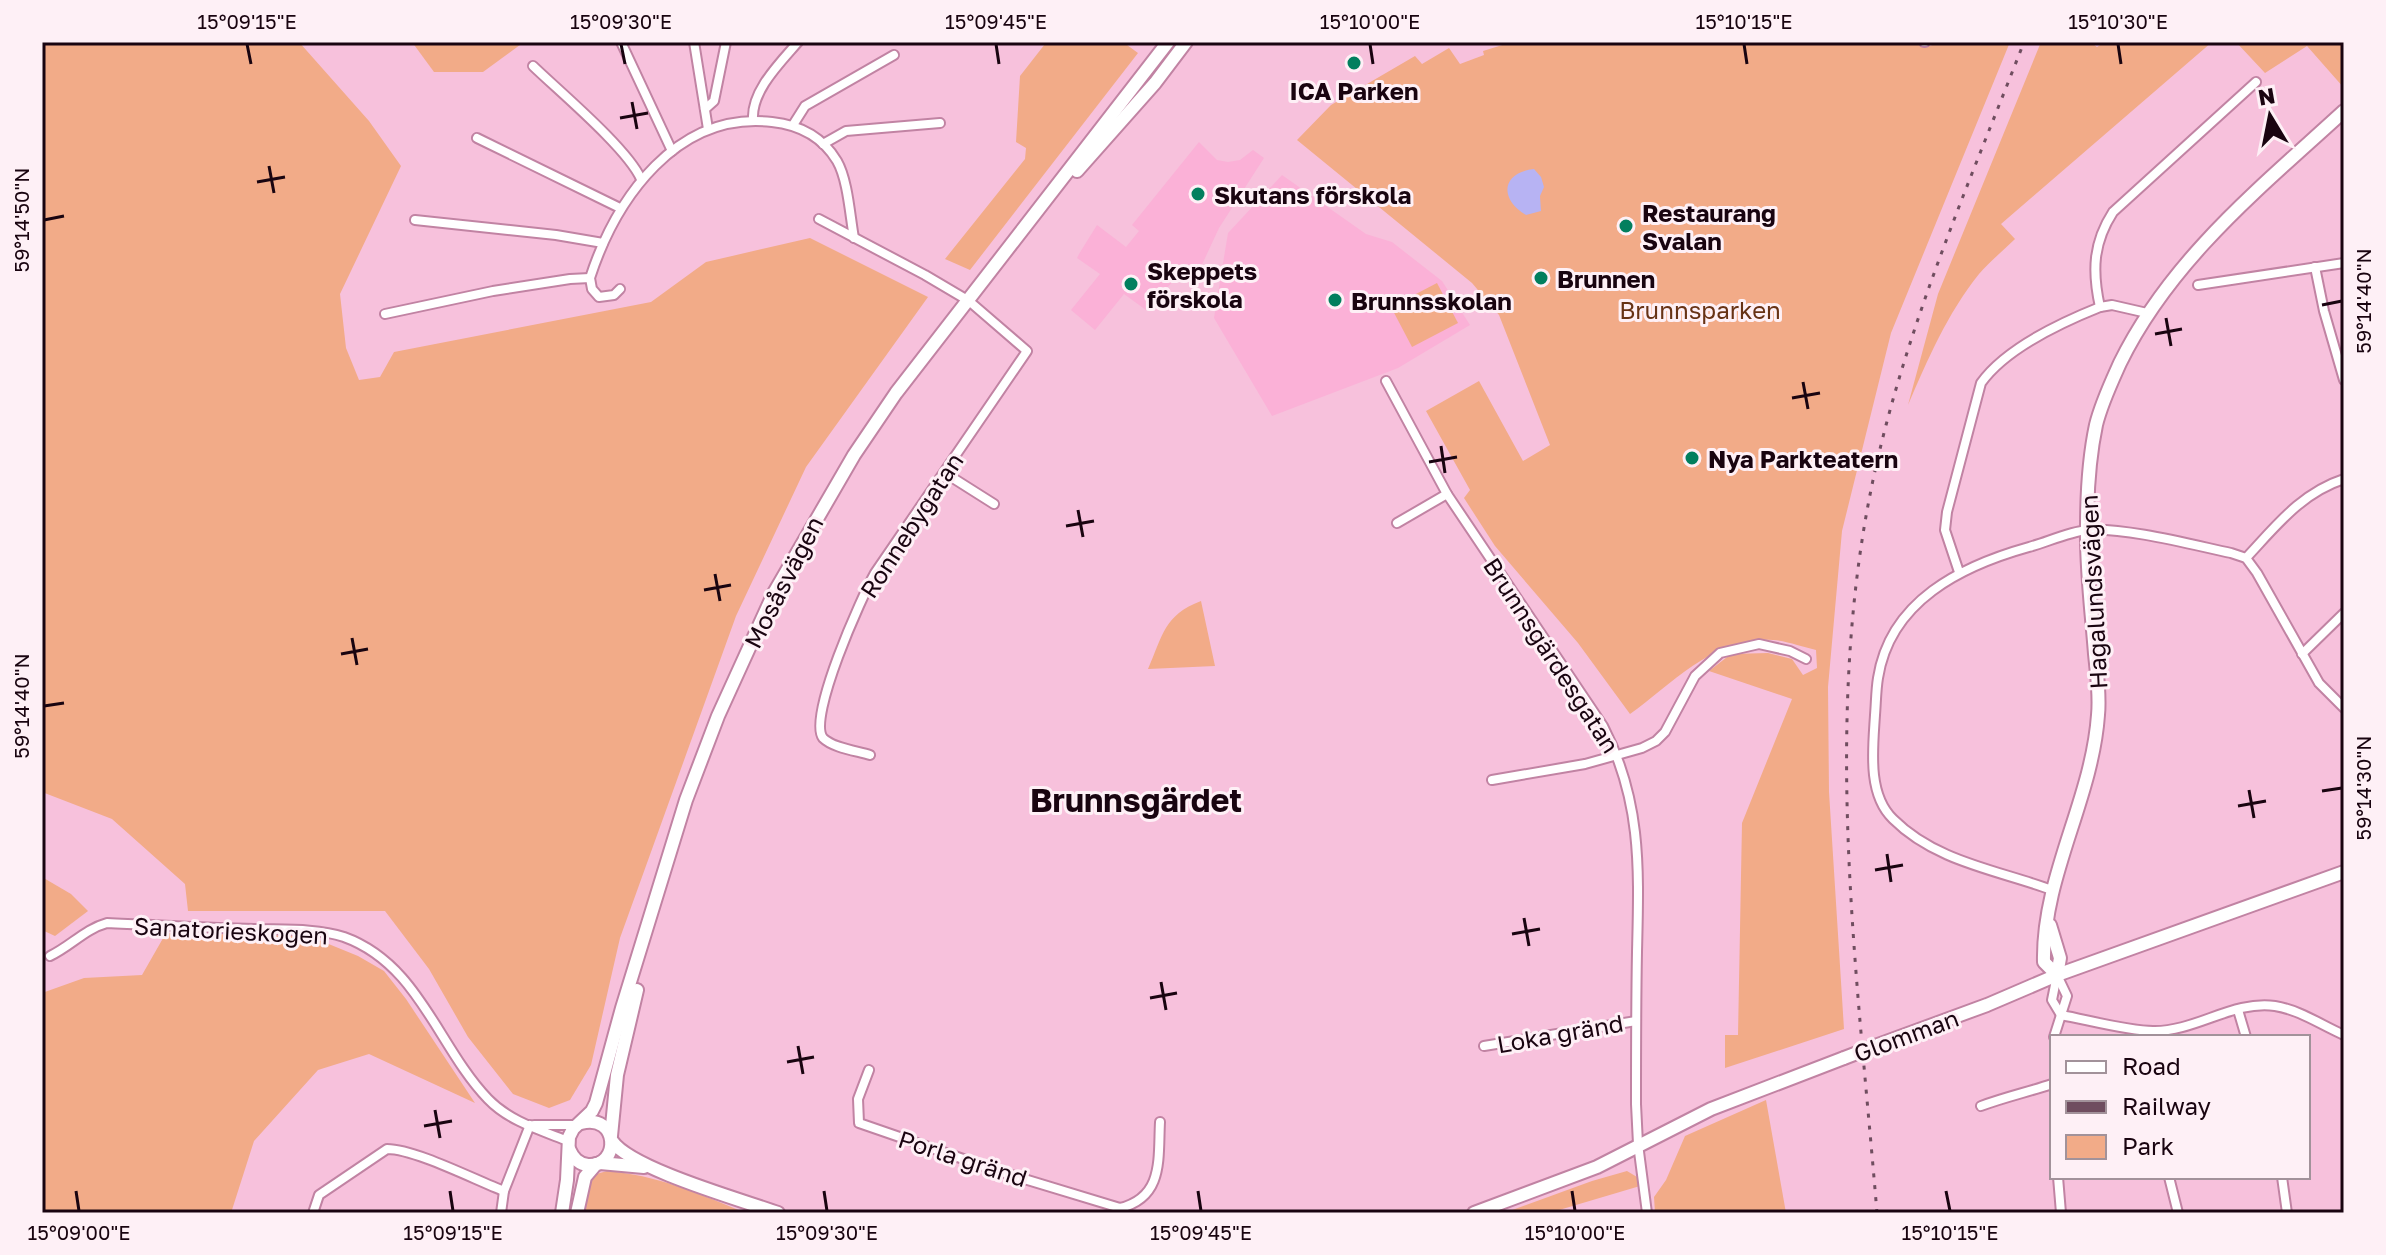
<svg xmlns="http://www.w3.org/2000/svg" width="2386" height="1255" viewBox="0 0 2386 1255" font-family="'Golos Text',sans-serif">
<rect width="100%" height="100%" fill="#f7c1dc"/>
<g fill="#fbb1d7">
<path d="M1199 142 1217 160 1228 162 1240 160 1253 150 1264 158 1219 228 1193 284 1180 274 1146 310 1124 294 1095 330 1071 310 1100 274 1077 258 1079 254 1097 225 1126 247 1139 231 1132 225Z"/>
<path d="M1282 175 1366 234 1392 242 1442 281 1470 325 1398 368 1272 416 1214 318 1228 233Z"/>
</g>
<g fill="#f2ab88">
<path d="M42 42H299L369 121 401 166 340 294 346 348 359 380 380 377 394 352 651 302 706 262 810 238 928 297 806 467 736 616 620 938 591 1065 570 1100 549 1108 513 1094 468 1037 429 969 385 911H188L185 884 112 819 42 792Z"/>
<path d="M412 42H524L483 72H434Z"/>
<path d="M1044 42H1123L1138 53 970 270 945 259 1025 159 1026 148 1016 142 1020 76 1045 44Z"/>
<path d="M1512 42H1886L1929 46 1943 42H2010L1891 333 1842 531 1828 687 1829 792 1844 1029 1725 1068V1035H1738L1742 823 1792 699 1709 671 1731 654 1768 653 1792 659 1803 675 1817 668 1816 650C1802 647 1787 641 1773 640 1716 635 1673 683 1630 714L1578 643 1495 546 1464 498 1470 490 1426 411 1479 381 1523 461 1550 445 1499 315 1472 283 1297 140 1331 105 1415 56 1422 64 1449 48 1460 64 1484 55 1483 51Z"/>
<path d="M2041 42H2090L2097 47 2105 42H2212L2001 224 2015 239C2003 251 1989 262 1979 274 1947 314 1928 359 1908 405L1938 294Z"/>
<path d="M2236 42H2344V88L2307 46 2265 73Z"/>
<path d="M1437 283 1458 323 1412 347 1391 307Z"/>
<path d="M1201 601 1215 666 1148 669C1163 635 1164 615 1201 601Z"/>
<path d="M42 877 71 894 88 911 55 936 42 930Z"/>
<path d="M166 933 309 936 358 956 384 971 406 999 475 1103 369 1054 318 1070 254 1141 231 1213H42V993L84 978 142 975Z"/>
<path d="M1766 1100 1786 1213H1655L1654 1197 1666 1180 1685 1136Z"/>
<path d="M607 1171C657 1175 700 1194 746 1213H583L593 1175Z"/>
<path d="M1627 1171 1637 1177 1640 1186 1549 1213H1504L1592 1181Z"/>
</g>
<path fill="#b7b3f3" d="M1534 169 1541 177 1544 187 1540 196 1541 211 1526 215C1500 200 1500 173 1534 169Z"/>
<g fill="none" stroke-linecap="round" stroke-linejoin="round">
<defs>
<g id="street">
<path d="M621 42 672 151"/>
<path d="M694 42 708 129"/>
<path d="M1924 42H1925"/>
<path d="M533 66C560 92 627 148 641 179"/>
<path d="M705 109 714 101 726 42"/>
<path d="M753 120C751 91 780 63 798 42"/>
<path d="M793 125 805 106 894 55"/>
<path d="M477 138 620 208"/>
<path d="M823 144 846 131 940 123"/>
<path d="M819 219 925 275 969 301 1027 351 875 573C862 596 807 718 823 738 833 748 857 751 870 755"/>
<path d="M415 220 556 235 603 243"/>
<path d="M2315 267 2324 311 2344 380"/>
<path d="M2198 285 2344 263"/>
<path d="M620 289 614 295 599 297 592 289 590 278C616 198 677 111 772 122 800 125 822 136 837 161 848 180 850 216 854 238"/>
<path d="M2100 307C2092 271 2093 243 2113 212L2256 82"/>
<path d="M385 314 493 291 570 279 590 278"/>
<path d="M1386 381 1447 494 1603 726C1642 801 1639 869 1637 952 1636 1002 1636 1053 1636 1104L1638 1144 1647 1213"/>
<path d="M945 473 994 504"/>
<path d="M1397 523 1447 494"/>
<path d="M2246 558C2276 526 2301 493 2344 479"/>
<path d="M1959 572 1945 530 1947 512 1981 383C2006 348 2060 323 2100 307L2112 305 2147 313"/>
<path d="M2302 654 2344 613"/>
<path d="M1492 780 1585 764 1642 748 1656 741 1665 732 1695 676 1720 653 1759 644 1790 651 1806 659"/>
<path d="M2052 890C1998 870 1936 862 1893 819 1867 794 1873 748 1875 715 1876 703 1876 690 1878 678 1890 601 1961 566 2029 547 2047 542 2069 532 2087 530 2125 527 2193 545 2231 553L2246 558 2257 573 2319 683 2344 708"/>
<path d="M50 956C71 946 85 929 107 923 156 925 205 928 254 929 283 930 316 928 344 937 419 964 438 1047 488 1099 509 1121 540 1130 568 1141"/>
<path d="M2057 975 2052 1000 2061 1015"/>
<path d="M2238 1010 2246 1037"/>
<path d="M2061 1015C2088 1020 2128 1031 2153 1031 2195 1032 2233 1000 2275 1006 2300 1010 2321 1025 2344 1035"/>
<path d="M2054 1037 2067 996 2057 975"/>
<path d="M1484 1046 1636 1021"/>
<path d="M869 1070 858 1099 859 1123 998 1171 1120 1208C1164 1197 1158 1159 1160 1122"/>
<path d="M1981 1106C2005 1097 2028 1092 2052 1084"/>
<path d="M534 1125H577"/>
<path d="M2058 1177 2061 1213"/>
<path d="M2169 1177 2178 1213"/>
<path d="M2282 1177 2287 1213"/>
<path d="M313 1213 319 1195 387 1149C415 1149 475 1180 504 1191"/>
<path d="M501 1213 504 1191 530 1125"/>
</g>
<g id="secondary">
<path d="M1077 171 1155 83 1186 42"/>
<path d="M2050 925 2060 958 2057 975"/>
<path d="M2057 975 2044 962C2042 877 2092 800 2098 715 2100 695 2097 674 2095 654 2092 613 2086 569 2087 527 2087 494 2089 458 2096 425 2101 404 2111 383 2120 363 2171 259 2260 188 2344 111"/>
<path d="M1878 1045 1987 1005 2057 975 2344 872"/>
<path d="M611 1136 617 1075 637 990"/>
<path d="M612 1141C631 1169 742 1200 778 1213"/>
<path d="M569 1149C573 1158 578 1164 588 1165 621 1167 619 1113 581 1123"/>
<path d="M600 1163 644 1167"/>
<path d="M562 1213 567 1180 569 1137 573 1129 592 1111 596 1103 622 1008 686 800 718 716 774 593 854 455 896 393 1168 42"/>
<path d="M577 1213 585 1177 596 1164"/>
<path d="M1474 1213 1597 1167 1711 1109 1844 1058"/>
</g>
</defs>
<use href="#street" stroke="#c183a3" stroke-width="12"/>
<use href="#secondary" stroke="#c183a3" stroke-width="16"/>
<use href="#street" stroke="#fff" stroke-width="8"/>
<use href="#secondary" stroke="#fff" stroke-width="12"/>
<path stroke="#6f4d5f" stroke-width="3" stroke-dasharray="4 8" stroke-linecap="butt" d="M1877 1213C1857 970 1822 722 1873 480 1905 329 1968 186 2024 42"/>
<defs>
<path id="secondary-bridge" d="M1844 1058 1878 1045"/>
</defs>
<use href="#secondary-bridge" stroke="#c183a3" stroke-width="16" stroke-linecap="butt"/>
<use href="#secondary-bridge" stroke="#fff" stroke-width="12"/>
</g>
<path fill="none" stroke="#190410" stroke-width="3" d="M247 44 251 64M621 44 625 64M996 44 999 64M1370 44 1373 64M1744 44 1747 64M2118 44 2121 64M632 102 637 129M620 118 648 113M269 166 274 193M257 182 285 177M44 220 64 216M2322 305 2342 301M2166 318 2171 346M2155 334 2182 329M1803 382 1808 409M1792 398 1820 393M1441 446 1445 473M1429 462 1457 457M1078 510 1083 537M1066 526 1094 521M715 574 720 601M704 590 731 585M352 638 357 665M341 654 368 649M44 706 64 703M2249 790 2254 818M2322 791 2342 788M2238 806 2266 801M1887 854 1891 882M1875 870 1903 865M1524 918 1529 946M1512 934 1540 929M1161 982 1166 1010M1150 998 1177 993M798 1046 803 1074M787 1062 814 1057M435 1110 440 1138M424 1126 452 1121M76 1191 79 1211M450 1191 453 1211M824 1191 827 1211M1198 1191 1201 1211M1572 1191 1575 1211M1946 1191 1950 1211"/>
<g fill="#027f5e" stroke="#fef0f6" stroke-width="3">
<circle cx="1354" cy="63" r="8"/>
<circle cx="1198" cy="194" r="8"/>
<circle cx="1626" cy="226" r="8"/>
<circle cx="1541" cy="278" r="8"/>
<circle cx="1131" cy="284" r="8"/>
<circle cx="1335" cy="300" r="8"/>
<circle cx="1692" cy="458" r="8"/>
</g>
<g text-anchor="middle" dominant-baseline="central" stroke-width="6" stroke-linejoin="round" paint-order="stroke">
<g font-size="24" font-weight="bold" fill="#190410" stroke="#fef0f6" text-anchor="start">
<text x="1354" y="90" text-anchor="middle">ICA Parken</text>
<text x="1214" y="194">Skutans förskola</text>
<text x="1642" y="212">Restaurang<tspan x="1642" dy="28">Svalan</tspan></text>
<text x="1147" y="270">Skeppets<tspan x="1147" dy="28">förskola</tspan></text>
<text x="1557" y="278">Brunnen</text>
<text x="1351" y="300">Brunnsskolan</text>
<text x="1708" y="458">Nya Parkteatern</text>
</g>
<g font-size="24" fill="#673215" stroke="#fef0f6">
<text x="1700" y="309">Brunnsparken</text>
</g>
<g font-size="24" fill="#190410" stroke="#fef0f6">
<text transform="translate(911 525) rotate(-57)">Ronnebygatan</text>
<text transform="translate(783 582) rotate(-63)">Mosåsvägen</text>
<text transform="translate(2093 592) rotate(-93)">Hagalundsvägen</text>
<text transform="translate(1552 655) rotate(57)">Brunnsgärdesgatan</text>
<text transform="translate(231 930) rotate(3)">Sanatorieskogen</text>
<text transform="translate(1560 1033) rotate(-10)">Loka gränd</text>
<text transform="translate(1906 1035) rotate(-20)">Glomman</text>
<text transform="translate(963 1158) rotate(18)">Porla gränd</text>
</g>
<g font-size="32" font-weight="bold" fill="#190410" stroke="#fef0f6">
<text x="1136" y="800">Brunnsgärdet</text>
</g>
</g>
<rect width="2386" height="1255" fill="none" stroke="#fef0f6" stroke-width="88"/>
<rect x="2050" y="1035" width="260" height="144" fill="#fef0f6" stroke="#a2929a" stroke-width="2"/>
<rect x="2066" y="1061" width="40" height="12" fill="#ffffff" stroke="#a2929a" stroke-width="2"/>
<text x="2122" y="1075" font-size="24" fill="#190410">Road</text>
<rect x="2066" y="1101" width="40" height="12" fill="#6f4d5f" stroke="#a2929a" stroke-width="2"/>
<text x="2122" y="1115" font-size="24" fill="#190410">Railway</text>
<rect x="2066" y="1135" width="40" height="24" fill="#f2ab88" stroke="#a2929a" stroke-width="2"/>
<text x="2122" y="1155" font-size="24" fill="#190410">Park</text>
<g transform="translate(2270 116) rotate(350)" stroke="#fef0f6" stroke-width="6" paint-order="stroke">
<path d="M0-6L14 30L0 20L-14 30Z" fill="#190410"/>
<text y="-12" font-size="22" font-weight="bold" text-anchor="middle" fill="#190410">N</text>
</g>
<rect x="44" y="44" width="2298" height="1167" fill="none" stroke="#190410" stroke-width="3"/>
<g font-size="20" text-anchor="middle" fill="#190410">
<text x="247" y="29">15°09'15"E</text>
<text x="621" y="29">15°09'30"E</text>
<text x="996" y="29">15°09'45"E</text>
<text x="1370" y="29">15°10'00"E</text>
<text x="1744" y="29">15°10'15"E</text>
<text x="2118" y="29">15°10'30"E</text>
<text transform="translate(22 220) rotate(-90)" y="7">59°14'50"N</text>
<text transform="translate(2364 301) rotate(-90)" y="7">59°14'40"N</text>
<text transform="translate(22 706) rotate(-90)" y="7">59°14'40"N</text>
<text transform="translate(2364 788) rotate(-90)" y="7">59°14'30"N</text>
<text x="79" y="1240">15°09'00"E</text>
<text x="453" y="1240">15°09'15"E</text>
<text x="827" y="1240">15°09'30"E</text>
<text x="1201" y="1240">15°09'45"E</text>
<text x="1575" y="1240">15°10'00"E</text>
<text x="1950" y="1240">15°10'15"E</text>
</g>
</svg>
